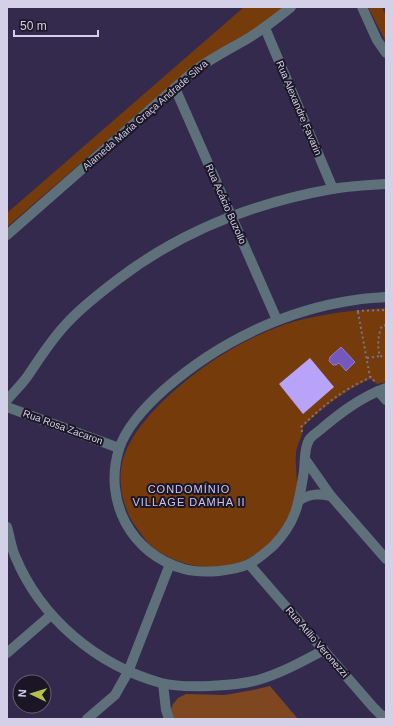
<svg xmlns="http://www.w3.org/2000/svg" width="393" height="726" viewBox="0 0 393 726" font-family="Helvetica,sans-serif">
<rect width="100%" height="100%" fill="#332a4d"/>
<g fill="#753b0b">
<path d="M244 7H284L262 26 155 99 7 227V213Z"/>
<path d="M368 7H382L386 16V42Z"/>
<path d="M386 308V382L377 384 370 379C344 391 323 407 303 427 303 437 297 443 296 453 295 463 297 473 297 483 297 491 292 508 289 515 280 534 264 551 245 560 215 574 172 566 148 543 142 536 137 528 132 521 122 504 118 482 122 463 129 433 159 403 182 384 215 356 255 333 296 321 326 313 356 310 386 308Z"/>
</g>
<path fill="#7e471f" d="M270 686 298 719H171L170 711 173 704 178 698 186 694 225 695 253 690Z"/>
<path fill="#7558be" stroke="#927cca" d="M341 347 355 362 346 371 339 363 336 365H333L329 361 330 357Z"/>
<path fill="#b7a3fa" d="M310 358 334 387 303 414 279 384Z"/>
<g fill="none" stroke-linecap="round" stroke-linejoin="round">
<g stroke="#7b7492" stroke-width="2" stroke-dasharray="2 3" stroke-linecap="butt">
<path d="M357 311 386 310"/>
<path d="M358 312 370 377"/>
<path d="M386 325 382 326C378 334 377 348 380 356L386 357"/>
<path d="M367 358 380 356"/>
<path d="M302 432 301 427C325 404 341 391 371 377L375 382"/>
</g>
<g stroke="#5e717b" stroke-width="10">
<path d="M362 7 377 40 386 53"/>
<path d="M265 28 333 189"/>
<path d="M175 88 277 320"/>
<path d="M7 235 194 71C209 60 224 52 240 43 258 33 275 20 291 7"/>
<path d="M386 297C376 298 365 298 355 300 285 310 219 342 166 388 149 403 126 427 119 449 103 501 131 554 184 569 195 572 207 572 219 571 228 570 240 568 249 564 259 559 266 552 274 545 297 521 299 502 304 471 305 462 304 448 309 440 311 436 317 433 320 430 340 413 361 397 386 388"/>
<path d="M378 391 386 400"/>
<path d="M7 400C14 392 21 385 27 377 40 358 52 338 69 321 83 306 100 293 117 280 181 231 253 203 332 189 350 186 368 185 386 184"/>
<path d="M7 407 119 448"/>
<path d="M305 459 331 496 386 559"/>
<path d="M300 500C310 493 320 494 331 496"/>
<path d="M7 527C10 537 11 547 15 556 41 619 97 665 161 683 184 689 235 686 258 680 282 673 303 661 324 650"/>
<path d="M249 564 373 707 381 715 386 717"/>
<path d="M7 653 51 615"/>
<path d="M163 684 166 710 169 719"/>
<path d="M87 719 115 695 128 672 170 564"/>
</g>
</g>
<g text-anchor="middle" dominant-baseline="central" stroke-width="4" stroke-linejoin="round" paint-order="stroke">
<g font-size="10" fill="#d4d0e7" stroke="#1a1626">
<text transform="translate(299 108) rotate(67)">Rua Alexandre Favarin</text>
<text transform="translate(145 115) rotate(-41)">Alameda Maria Graça Andrade Silva</text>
<text transform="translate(226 204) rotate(66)">Rua Acácio Buzollo</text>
<text transform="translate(63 427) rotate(20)">Rua Rosa Zacaron</text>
<text transform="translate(317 642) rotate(49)">Rua Atílio Veronezzi</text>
</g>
<g font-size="11" letter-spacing="1" fill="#cec5f2" stroke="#1a1626">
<text x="189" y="489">CONDOMÍNIO<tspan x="189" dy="13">VILLAGE DAMHA II</tspan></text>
</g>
</g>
<rect width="393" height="726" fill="none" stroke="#d4d0e7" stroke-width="16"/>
<g transform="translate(32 694) rotate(274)"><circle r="19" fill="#1a1626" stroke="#646073"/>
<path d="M0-3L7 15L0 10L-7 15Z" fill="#b7c148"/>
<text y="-6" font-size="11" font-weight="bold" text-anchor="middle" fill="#d4d0e7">N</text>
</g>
<path d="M14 30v6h84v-6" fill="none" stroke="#d4d0e7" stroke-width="2"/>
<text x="20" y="30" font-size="12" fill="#d4d0e7" stroke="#1a1626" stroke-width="3" paint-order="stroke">50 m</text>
</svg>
